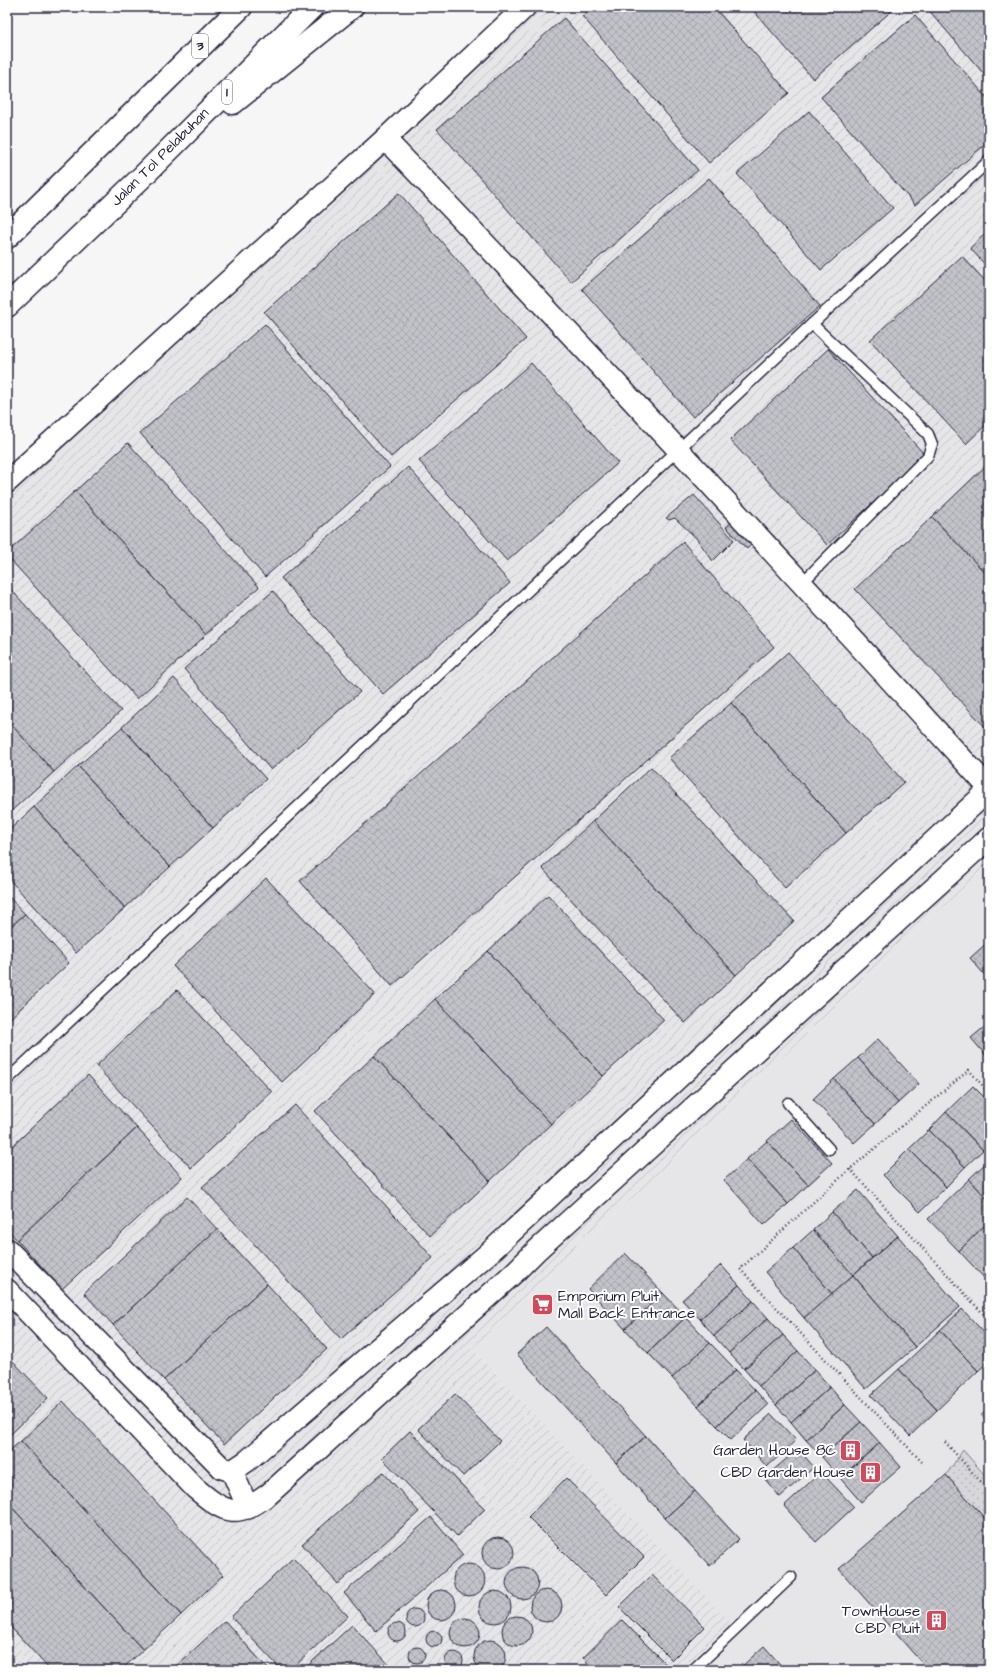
<svg xmlns="http://www.w3.org/2000/svg" width="996" height="1677" viewBox="0 0 996 1677" font-family="'Architects Daughter',sans-serif">
<defs>
<pattern id="industrial-furrows" width="10" height="10" patternUnits="userSpaceOnUse"><rect width="10" height="10" fill="#e6e6e9"/><path d="M-1 1l2-2M0 10L10 0M9 11l2-2" fill="none" stroke="#c5c5c9"/></pattern>
<pattern id="grass-dots" width="8" height="8" patternUnits="userSpaceOnUse"><rect width="8" height="8" fill="#d7d7db"/><path d="M2 2h.1M6 6h.1" fill="none" stroke="#b8b8bd" stroke-width="1.8" stroke-linecap="round"/></pattern>
<pattern id="water-waves" width="16" height="10" patternUnits="userSpaceOnUse"><rect width="16" height="10" fill="#aeaeb7"/><path d="M0 5q4-4 8 0t8 0" fill="none" stroke="#8d8d96"/></pattern>
<pattern id="building-cross-hatch" width="8" height="8" patternUnits="userSpaceOnUse"><rect width="8" height="8" fill="#c2c2c9"/><path d="M0 0l8 8M0 8l8-8" fill="none" stroke="#a6a6ae"/></pattern>
</defs>
<rect width="100%" height="100%" fill="#f6f6f7"/>
<filter id="ink" filterUnits="userSpaceOnUse"><feTurbulence type="fractalNoise" baseFrequency=".025" numOctaves="2"/><feDisplacementMap in="SourceGraphic" scale="8" xChannelSelector="R" yChannelSelector="G"/><feConvolveMatrix kernelMatrix="1 2 1 2 8 2 1 2 1" color-interpolation-filters="sRGB"/></filter>
<g filter="url(#ink)">
<path fill="#e6e6e9" d="M989 864V1670H682L731 1624 472 1348Z"/>
<path fill="url(#industrial-furrows)" d="M506 7H989V864L472 1348 732 1624 682 1670H7V494Z"/>
<path fill="url(#grass-dots)" stroke="#7c7c8b" d="M963 1450 989 1480V1523L946 1475Z"/>
<path fill="url(#water-waves)" stroke="#767685" d="M989 1408V1424L981 1415Z"/>
<g fill="url(#building-cross-hatch)" stroke="#22223b">
<path d="M593 7H714L789 93 709 163 582 16Z"/>
<path d="M750 7H894L895 8 813 79Z"/>
<path d="M926 7H989V80Z"/>
<path d="M915 15 989 100V141L915 205 821 97Z"/>
<path d="M564 18 698 170 571 282 437 129Z"/>
<path d="M809 111 893 208 821 270 737 174Z"/>
<path d="M709 178 820 306 693 417 582 289Z"/>
<path d="M399 193 526 339 391 457 264 312Z"/>
<path d="M989 230V269L970 248Z"/>
<path d="M962 256 989 285V422L966 444 870 340Z"/>
<path d="M265 324 390 467 265 577 140 433Z"/>
<path d="M828 349 925 455 827 545 730 440Z"/>
<path d="M531 363 618 463 507 561 419 461Z"/>
<path d="M128 443 259 587 206 635 75 491Z"/>
<path d="M989 463V577L932 517Z"/>
<path d="M408 467 510 583 383 694 281 578Z"/>
<path d="M75 491 206 635 137 699 7 556V553Z"/>
<path d="M694 495 734 540 713 561 696 538 675 518 669 520 666 518Z"/>
<path d="M932 517 989 577V731L855 589Z"/>
<path d="M734 520 754 542 747 549 726 527Z"/>
<path d="M683 542 774 647 392 986 300 881Z"/>
<path d="M7 585 121 711 54 772 7 720Z"/>
<path d="M273 591 360 692 271 770 184 669Z"/>
<path d="M788 652 904 782 846 833 731 703Z"/>
<path d="M174 678 266 779 213 828 122 727Z"/>
<path d="M731 703 846 833 785 888 669 758Z"/>
<path d="M7 720 54 772 7 815Z"/>
<path d="M122 727 213 828 170 867 78 766Z"/>
<path d="M78 766 170 867 125 908 34 807Z"/>
<path d="M651 767 794 921 736 975 593 821Z"/>
<path d="M34 807 125 908 76 953 7 877V832Z"/>
<path d="M593 821 736 975 685 1023 542 868Z"/>
<path d="M266 878 375 994 282 1082 173 966Z"/>
<path d="M7 895 25 914 7 930Z"/>
<path d="M548 895 664 1020 603 1076 488 951Z"/>
<path d="M25 914 69 963 7 1021V930Z"/>
<path d="M989 941V980L970 958Z"/>
<path d="M488 951 603 1076 551 1124 435 999Z"/>
<path d="M177 990 272 1092 191 1168 96 1066Z"/>
<path d="M435 999 551 1124 490 1181 374 1056Z"/>
<path d="M989 1023V1056L988 1058 971 1038Z"/>
<path d="M878 1039 919 1084 898 1103 858 1058Z"/>
<path d="M374 1056 490 1181 430 1236 315 1111Z"/>
<path d="M858 1058 898 1103 875 1124 834 1079Z"/>
<path d="M88 1075 137 1128 17 1240 7 1229V1151Z"/>
<path d="M834 1079 875 1124 854 1143 813 1099Z"/>
<path d="M973 1086 989 1102V1144L983 1150 946 1112Z"/>
<path d="M295 1105 433 1258 341 1339 202 1187Z"/>
<path d="M946 1112 983 1150 965 1167 929 1130Z"/>
<path d="M791 1119 832 1163 808 1185 767 1141Z"/>
<path d="M137 1128 182 1177 62 1289 17 1240Z"/>
<path d="M929 1130 965 1167 946 1187 909 1149Z"/>
<path d="M767 1141 808 1185 788 1204 747 1159Z"/>
<path d="M909 1149 946 1187 920 1212 883 1175Z"/>
<path d="M747 1159 788 1204 764 1225 724 1180Z"/>
<path d="M989 1160V1201L969 1179Z"/>
<path d="M969 1179 989 1201V1221L959 1251 928 1219Z"/>
<path d="M858 1190 898 1236 872 1258 832 1212Z"/>
<path d="M187 1197 217 1229 113 1325 84 1293Z"/>
<path d="M832 1212 872 1258 853 1275 813 1230Z"/>
<path d="M989 1221V1281L988 1282 959 1251Z"/>
<path d="M217 1229 267 1284 164 1380 113 1325Z"/>
<path d="M813 1230 853 1275 832 1294 793 1248Z"/>
<path d="M898 1236 960 1307 915 1347 853 1275Z"/>
<path d="M793 1248 832 1294 804 1318 765 1272Z"/>
<path d="M625 1253 663 1293 625 1329 588 1289Z"/>
<path d="M721 1265 739 1285 700 1319 682 1300Z"/>
<path d="M853 1275 915 1347 866 1389 804 1318Z"/>
<path d="M267 1284 327 1349 224 1444 164 1380Z"/>
<path d="M739 1285 753 1301 714 1336 700 1319Z"/>
<path d="M663 1293 686 1317 648 1353 625 1329Z"/>
<path d="M753 1301 768 1318 729 1353 714 1336Z"/>
<path d="M962 1309 989 1338V1361L978 1371 940 1330Z"/>
<path d="M686 1317 710 1343 672 1378 648 1353Z"/>
<path d="M768 1318 783 1335 744 1369 729 1353Z"/>
<path d="M546 1327 646 1436 616 1463 517 1354Z"/>
<path d="M940 1330 978 1371 937 1410 899 1369Z"/>
<path d="M783 1335 798 1351 759 1386 744 1369Z"/>
<path d="M710 1343 736 1370 698 1406 672 1378Z"/>
<path d="M798 1351 815 1370 776 1405 759 1386Z"/>
<path d="M7 1355 48 1398 7 1438Z"/>
<path d="M899 1369 937 1410 910 1436 871 1395Z"/>
<path d="M736 1370 755 1390 717 1426 698 1406Z"/>
<path d="M815 1370 830 1387 791 1422 776 1405Z"/>
<path d="M830 1387 845 1405 806 1440 791 1422Z"/>
<path d="M755 1390 768 1405 731 1440 717 1426Z"/>
<path d="M455 1394 500 1441 463 1476 418 1429Z"/>
<path d="M63 1401 223 1575 181 1615 21 1441Z"/>
<path d="M845 1405 861 1422 822 1457 806 1440Z"/>
<path d="M771 1414 796 1440 767 1467 743 1440Z"/>
<path d="M861 1422 880 1443 840 1478 822 1457Z"/>
<path d="M410 1431 485 1509 457 1536 382 1458Z"/>
<path d="M646 1436 695 1491 665 1518 616 1463Z"/>
<path d="M21 1441 181 1615 143 1650 7 1502V1453Z"/>
<path d="M880 1443 901 1467 861 1502 840 1478Z"/>
<path d="M989 1443V1451L985 1447Z"/>
<path d="M798 1449 814 1467 780 1497 764 1478Z"/>
<path d="M383 1472 419 1512 338 1584 302 1544Z"/>
<path d="M821 1472 854 1507 816 1542 784 1506Z"/>
<path d="M946 1475 989 1523V1670H928L839 1569Z"/>
<path d="M566 1478 644 1557 606 1595 528 1517Z"/>
<path d="M695 1491 739 1539 710 1566 665 1518Z"/>
<path d="M7 1502 143 1650 121 1670H50L7 1623Z"/>
<path d="M431 1517 463 1555 376 1631 344 1593Z"/>
<circle cx="498" cy="1553" r="16"/>
<path d="M293 1558 348 1616 291 1670H282L231 1617Z"/>
<circle cx="469" cy="1580" r="16"/>
<circle cx="522" cy="1583" r="16"/>
<path d="M652 1575 705 1627 672 1660 619 1607Z"/>
<circle cx="546" cy="1606" r="16"/>
<circle cx="441" cy="1605" r="15"/>
<circle cx="495" cy="1607" r="16"/>
<circle cx="415" cy="1618" r="9"/>
<circle cx="517" cy="1631" r="15"/>
<circle cx="465" cy="1633" r="15"/>
<path d="M622 1620 672 1670H595L583 1658Z"/>
<path d="M225 1621 269 1670H172Z"/>
<circle cx="397" cy="1632" r="9"/>
<path d="M352 1625 394 1670H303Z"/>
<circle cx="434" cy="1639" r="8"/>
<circle cx="490" cy="1656" r="16"/>
<path d="M764 1646 785 1670H738Z"/>
<circle cx="417" cy="1655" r="8"/>
<circle cx="454" cy="1661" r="9"/>
<path d="M435 1667H438L443 1670H431Z"/>
</g>
<g fill="none" stroke-linecap="round" stroke-linejoin="round">
<defs>
<g id="lane">
<path d="M802 583 928 456 932 444 928 434 812 324"/>
<path d="M7 1080 812 324 989 161"/>
<path d="M788 1103 829 1149"/>
<path d="M693 1670 791 1577"/>
</g>
<g id="street">
<path d="M385 139C590 352 790 570 989 788"/>
<path d="M7 482 385 139 525 7"/>
<path d="M7 1249 222 1468 232 1471 247 1461 490 1252 989 790"/>
<path d="M7 1290 195 1488C226 1514 235 1519 269 1494L515 1272 536 1251 989 838"/>
<path d="M232 1471 248 1508"/>
</g>
<g id="highway">
<path d="M233 103 352 7"/>
<path d="M7 237 241 7"/>
<path d="M7 306 142 177 312 7"/>
</g>
</defs>
<use href="#lane" stroke="#22223b" stroke-width="13"/>
<use href="#street" stroke="#22223b" stroke-width="24"/>
<use href="#highway" stroke="#22223b" stroke-width="25"/>
<g stroke="#22223b" stroke-width="2.5" stroke-dasharray="1 3" stroke-linecap="butt">
<path d="M850 1169 989 1320"/>
<path d="M945 1442 989 1491"/>
<path d="M922 1462 740 1269 850 1169 969 1070 989 1093"/>
</g>
<use href="#lane" stroke="#fff" stroke-width="10"/>
<use href="#street" stroke="#fff" stroke-width="21"/>
<use href="#highway" stroke="#fff" stroke-width="22"/>
</g>
</g>
<defs>
<symbol id="supermarket-square" viewBox="-11 -11 22 22"><rect x="-9" y="-9" width="18" height="18" rx="4" fill="#d1495b" stroke="#fff"/><path d="M-6-5.5h2.5l.6 2H6L4.5 2H-2.5L-4.4-4H-6ZM-1.5 3.2a1.3 1.3 0 1 0 .1 0ZM3 3.2a1.3 1.3 0 1 0 .1 0Z" fill="#fff"/></symbol>
<symbol id="building-square" viewBox="-11 -11 22 22"><rect x="-9" y="-9" width="18" height="18" rx="4" fill="#d1495b" stroke="#fff"/><path d="M-4-6H4V6H1V3H-1V6H-4ZM-2.5-4.3h1.7v1.8h-1.7ZM.8-4.3h1.7v1.8H.8ZM-2.5-1h1.7V.8h-1.7ZM.8-1h1.7V.8H.8Z" fill="#fff"/></symbol>
</defs>
<g fill-rule="evenodd">
<use href="#supermarket-square" x="530" y="1292" width="25" height="25"/>
<use href="#building-square" x="838" y="1438" width="25" height="25"/>
<use href="#building-square" x="858" y="1460" width="25" height="25"/>
<use href="#building-square" x="924" y="1608" width="25" height="25"/>
</g>
<g text-anchor="middle" dominant-baseline="central" stroke-width="4" stroke-linejoin="round" paint-order="stroke">
<g fill="#fff" stroke="#646476" stroke-width="1">
<rect x="192" y="34" width="16" height="24" rx="3"/>
<rect x="222" y="80" width="10" height="24" rx="3"/>
</g>
<g font-size="14" font-weight="bold" fill="#22223b">
<text x="200" y="46">3</text>
<text x="227" y="92">1</text>
</g>
<g font-size="15" fill="#22223b" stroke="#fff">
<text transform="translate(160 157) rotate(-45)">Jalan Tol Pelabuhan</text>
</g>
<g font-size="15" fill="#22223b" stroke="#fff" text-anchor="end">
<text x="558" y="1296" text-anchor="start">Emporium Pluit<tspan x="558" dy="17">Mall Back Entrance</tspan></text>
<text x="836" y="1450">Garden House 8C</text>
<text x="854" y="1472">CBD Garden House</text>
<text x="920" y="1611">TownHouse<tspan x="920" dy="17">CBD Pluit</tspan></text>
</g>
</g>
<rect width="996" height="1677" fill="none" stroke="#fff" stroke-width="24"/>
<rect x="12" y="12" width="972" height="1653" fill="none" stroke="#22223b" stroke-width="1.5" filter="url(#ink)"/>
</svg>
